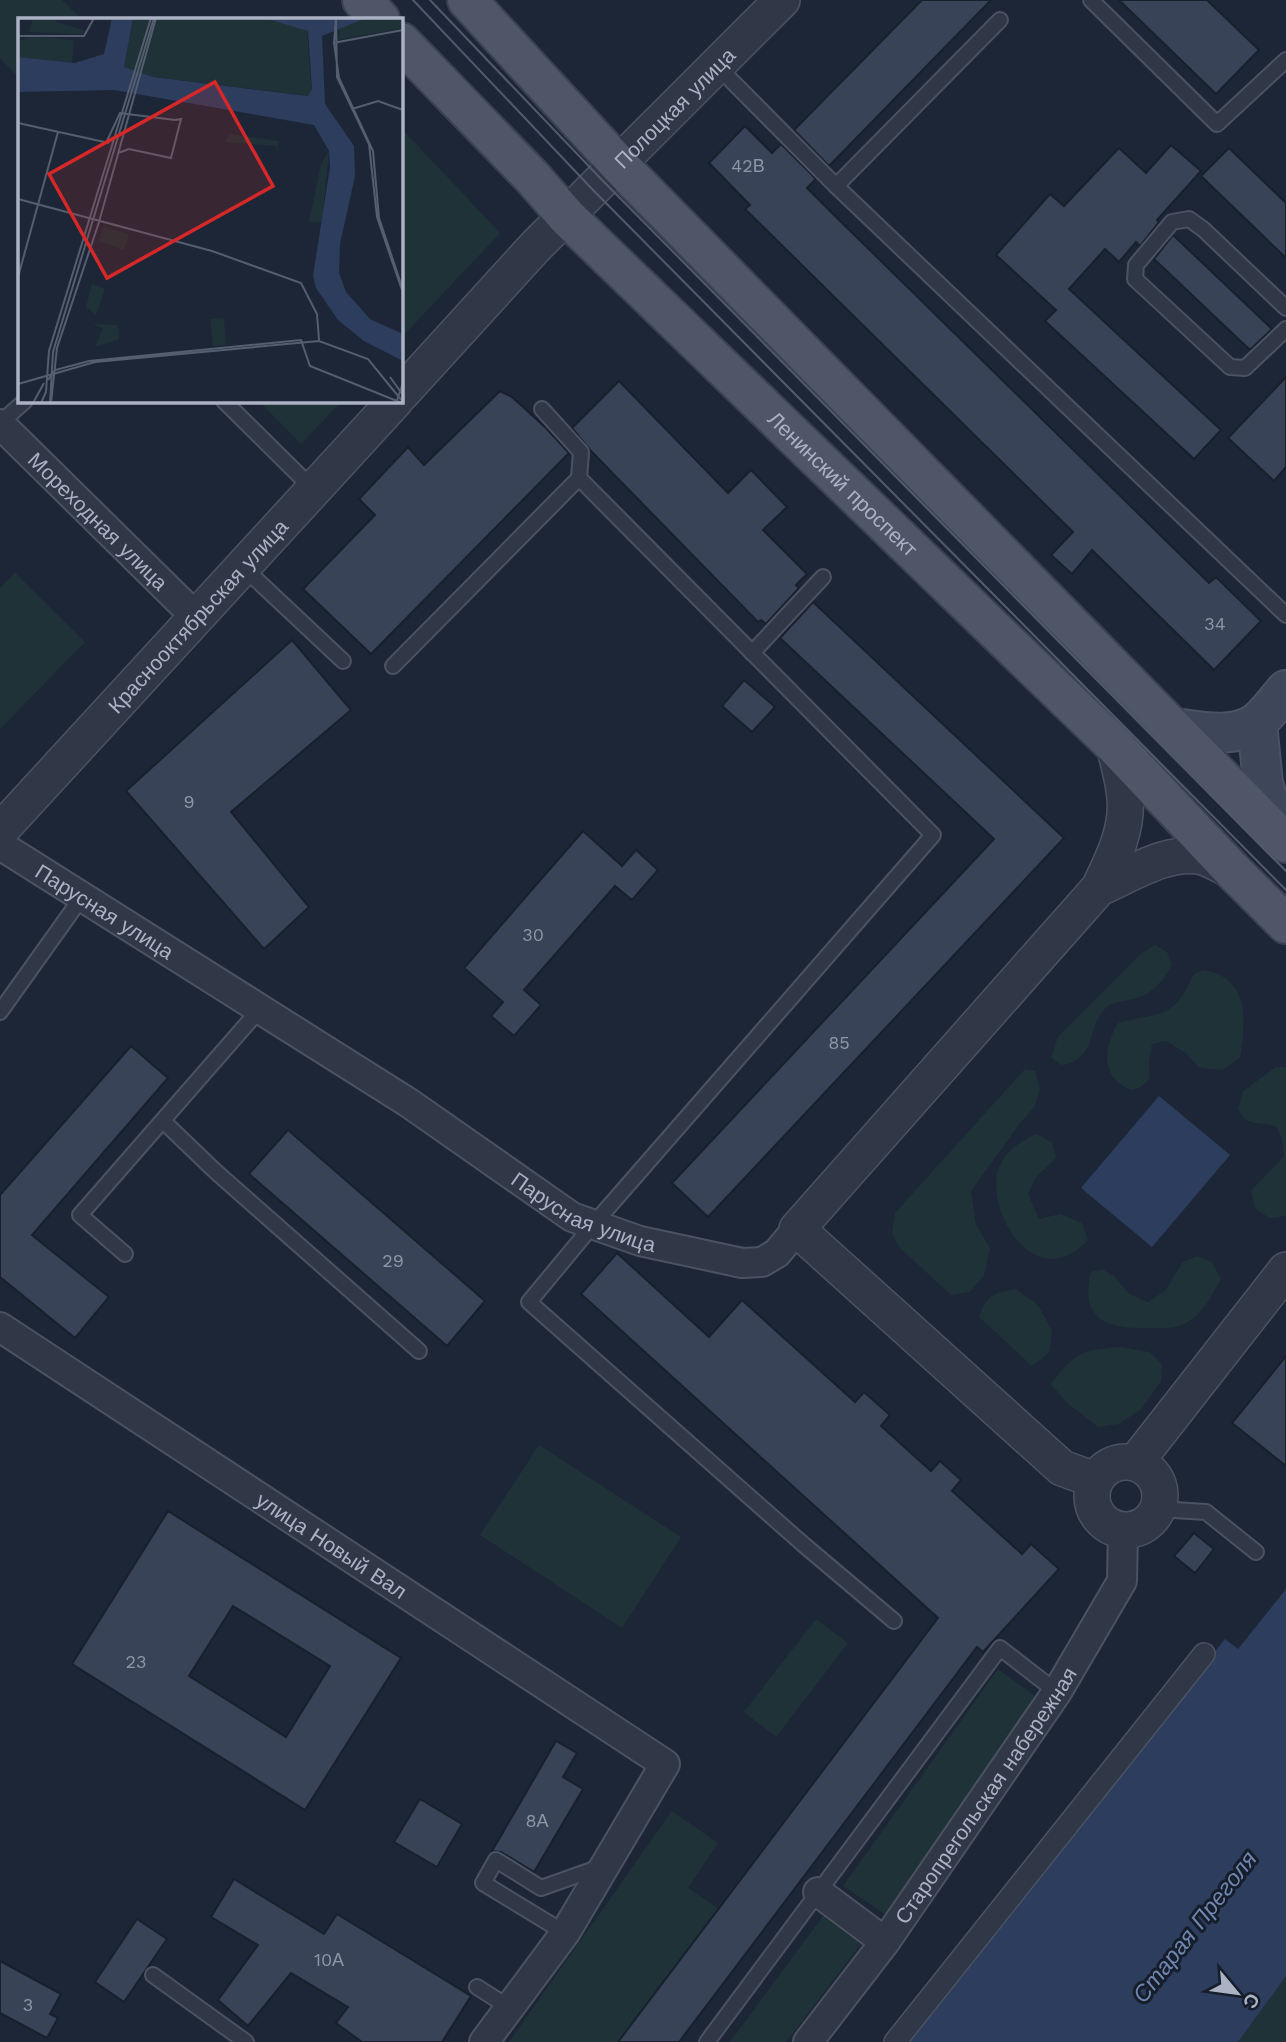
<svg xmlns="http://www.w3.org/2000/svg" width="1286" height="2042" viewBox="0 0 1286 2042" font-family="'Work Sans',sans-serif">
<rect width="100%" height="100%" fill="#1d2636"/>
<g fill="#1f3237">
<path d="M0 0H62L81 19H19V78L0 58Z"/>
<path d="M401 128 500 233 401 338Z"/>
<path d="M259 401H342L301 444Z"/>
<path d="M15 573 85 642 0 729V588Z"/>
<path d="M1155 945 1167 952 1172 965C1161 984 1151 996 1128 1000 1122 1002 1113 1002 1108 1006 1084 1027 1099 1060 1061 1065L1051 1057 1058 1037 1142 953Z"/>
<path d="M1204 970C1250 978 1246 1021 1240 1058L1222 1070 1200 1068 1186 1053 1166 1041 1152 1044 1149 1062 1150 1078 1141 1087 1131 1090C1100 1077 1103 1048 1118 1023 1163 1011 1172 1021 1194 974Z"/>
<path d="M1276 1067H1286V1216L1270 1218 1255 1209 1251 1191 1284 1156 1282 1139 1277 1127C1259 1120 1248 1129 1238 1109L1243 1091Z"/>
<path d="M1025 1069 1035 1071 1040 1090 1035 1106 1021 1122 971 1191 976 1225 990 1248 984 1275 970 1292 951 1295 899 1247 892 1233 895 1213Z"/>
<path d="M1036 1134 1052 1142 1056 1158 1036 1177 1028 1194 1039 1219 1060 1214 1082 1223 1088 1240C1032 1300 978 1200 1002 1161 1010 1148 1022 1141 1036 1134Z"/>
<path d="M1197 1256 1212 1262 1221 1279C1211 1296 1203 1315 1184 1324 1175 1329 1161 1328 1151 1328 1109 1329 1079 1322 1091 1272L1102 1269 1114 1276 1129 1294 1148 1302 1165 1291 1183 1262Z"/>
<path d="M1016 1289 1038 1305 1052 1331 1049 1353 1032 1366 979 1317C986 1295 994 1293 1016 1289Z"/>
<path d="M1121 1347 1149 1352 1162 1365 1161 1381 1141 1409 1119 1424 1098 1427 1066 1402 1051 1384C1076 1351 1082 1350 1121 1347Z"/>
<path d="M539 1445 681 1537 622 1628 480 1535Z"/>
<path d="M816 1619 848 1643 776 1737 744 1712Z"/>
<path d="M998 1669 1039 1699 886 1915 843 1886Z"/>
<path d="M672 1811 718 1843 688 1888 719 1909 618 2042H509Z"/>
<path d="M823 1916 861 1944 786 2042H730Z"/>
<path d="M1286 1976V2042H1238Z"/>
</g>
<g fill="#2d3d5d">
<path d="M1159 1096 1230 1155 1152 1247 1081 1188Z"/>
<path d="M1286 1589V1976L1238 2042H902L1225 1639 1238 1649Z"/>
</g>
<g fill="#384357" stroke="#181f2d" stroke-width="2" fill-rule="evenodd">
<path d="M922 0H991L829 166 794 130Z"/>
<path d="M1119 0H1207L1259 50 1216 94Z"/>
<path d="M745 126 772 153 781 144 816 179 807 188 833 214 1209 583 1216 577 1261 621 1214 670 1092 550 1072 574 1051 555 1073 532 745 209 750 205 709 163Z"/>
<path d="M1171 145 1201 171 1157 220 1159 222 1140 246 1136 242 1119 262 1105 249 1069 289 1221 430 1194 459 1045 321 1056 310 996 255 1050 194 1064 206 1119 148 1146 173Z"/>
<path d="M1229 148 1286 203V258L1201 176Z"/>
<path d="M1173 235 1272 329 1250 350 1154 259Z"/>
<path d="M1286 377V467L1274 481 1228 438Z"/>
<path d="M619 381 728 493 751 470 787 507 763 530 807 574 796 585 799 588 766 624 761 620 758 622 590 450 572 428Z"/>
<path d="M500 391 512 397 546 428 569 453 371 654 303 589 375 515 359 499 408 447 424 465Z"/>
<path d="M813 602 1064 838 708 1217 672 1183 994 839 780 638Z"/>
<path d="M292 640 351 710 231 812 309 907 264 949 126 791Z"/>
<path d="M744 680 775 707 752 732 722 706Z"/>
<path d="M583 831 622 866 636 850 658 870 632 900 615 886 524 990 541 1005 514 1036 491 1016 503 1002 464 968Z"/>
<path d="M131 1046 168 1078 32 1235 109 1297 75 1338 0 1277V1195Z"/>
<path d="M288 1130 485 1301 447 1346 249 1174Z"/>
<path d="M617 1253 709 1337 742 1300 855 1402 864 1392 890 1415 881 1426 931 1471 940 1461 961 1480 952 1491 1022 1554 1031 1544 1059 1569 983 1652 977 1647 679 2042H618L938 1618 581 1294Z"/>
<path d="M1286 1356V1466L1232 1423Z"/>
<path d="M168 1511 401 1658 305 1810 72 1664ZM233 1606 330 1666 286 1737 189 1676Z"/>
<path d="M1194 1533 1214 1549 1195 1573 1174 1556Z"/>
<path d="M556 1741 577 1753 563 1777 583 1789 534 1872 501 1852 492 1851Z"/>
<path d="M420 1799 462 1824 437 1867 394 1842Z"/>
<path d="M234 1879 324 1934 337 1914 471 1996 442 2042H362L336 2023 348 2007 291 1973 248 2026 218 2000 258 1945 211 1917Z"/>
<path d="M137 1919 167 1939 124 2002 95 1982Z"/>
<path d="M0 1961 61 1994 50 2014 58 2018 47 2038 0 2013Z"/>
</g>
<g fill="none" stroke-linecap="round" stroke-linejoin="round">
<defs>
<g id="service">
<path d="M1091 0 1217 124 1286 60"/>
<path d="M716 65 836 186 1286 615"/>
<path d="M836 186 1000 20"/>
<path d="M1286 308 1203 229 1189 219 1172 222 1136 265 1135 279 1230 367 1245 368 1286 329"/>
<path d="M224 401 313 489"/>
<path d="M542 409 581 452 579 478"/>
<path d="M0 423 25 401"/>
<path d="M244 568 343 661"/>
<path d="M752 653 823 577"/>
<path d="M393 666 579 478 933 835 592 1226 529 1302 804 1545 894 1621"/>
<path d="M0 1012 82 897"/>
<path d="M163 1121 215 1171 419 1351"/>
<path d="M125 1254 80 1215 260 1009"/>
<path d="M1158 1509 1206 1512 1256 1552"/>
<path d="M565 1933 483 1883 496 1860 541 1888 603 1866"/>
<path d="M153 1975 246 2042"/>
<path d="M477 1987 510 2008"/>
<path d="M707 2042 1000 1648 1057 1692"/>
</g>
<path id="pedestrian" d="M895 2042 1204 1654"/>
<g id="minor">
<path id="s1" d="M0 424 197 618"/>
<path id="s2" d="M0 845 409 1103 572 1217 640 1241 742 1263 762 1262 777 1253 797 1229"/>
<path id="s3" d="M0 1327 665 1764 565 1933 484 2042"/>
<path d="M818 1892 885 1942"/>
<path id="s4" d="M808 2042 885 1942 1057 1692 1122 1581 1123 1530"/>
</g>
<g id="tertiary">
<path id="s5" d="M401 394 535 247 782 0"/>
<path id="s6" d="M0 831 395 401"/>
<path d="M1099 888C1130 875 1168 849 1203 857 1213 860 1223 867 1233 871"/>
<circle cx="1126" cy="1496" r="34"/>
<path d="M1135 1463 1286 1270"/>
<path d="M1095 1480 1062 1468 797 1229 1099 888C1112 861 1128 830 1125 799 1124 781 1118 762 1114 745"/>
</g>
<g id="secondary">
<path d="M1257 723 1263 783 1278 835"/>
<path d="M1174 728C1199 731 1233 739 1256 723 1267 715 1277 700 1286 690"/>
</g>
<g id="primary">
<path d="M362 0 380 19"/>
<path d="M467 0 619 165 1286 843"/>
<path id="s7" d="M401 42 533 178 567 217 1114 745 1233 871 1286 924"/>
</g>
</defs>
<use href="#service" stroke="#4b5262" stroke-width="18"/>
<use href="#pedestrian" stroke="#4b5262" stroke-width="24"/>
<use href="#minor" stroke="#4b5262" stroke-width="32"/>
<use href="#tertiary" stroke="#4b5262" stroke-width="38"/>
<use href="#secondary" stroke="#4b5262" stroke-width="42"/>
<use href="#primary" stroke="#3a4150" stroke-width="42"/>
<use href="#service" stroke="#303847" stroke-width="14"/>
<use href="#pedestrian" stroke="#303847" stroke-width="21"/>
<use href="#minor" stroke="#303847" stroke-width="28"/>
<use href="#tertiary" stroke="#303847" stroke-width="35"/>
<use href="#secondary" stroke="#3e465a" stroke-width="38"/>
<use href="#primary" stroke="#4e5667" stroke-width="38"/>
<g stroke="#525b6e" stroke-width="2">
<path d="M413 0 593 190 1286 890"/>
<path d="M430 0 603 181 1286 871"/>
</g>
</g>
<g text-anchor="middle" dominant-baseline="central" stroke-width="6" stroke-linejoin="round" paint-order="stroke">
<g font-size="18" fill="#8e96a9">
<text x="748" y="165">42В</text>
<text x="1215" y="623">34</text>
<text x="189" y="801">9</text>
<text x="533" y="934">30</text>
<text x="839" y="1042">85</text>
<text x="393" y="1260">29</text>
<text x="136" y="1661">23</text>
<text x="537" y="1820">8А</text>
<text x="329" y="1959">10А</text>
<text x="28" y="2004">3</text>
</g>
<g font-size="21" fill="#aab2c4" stroke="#161d2b">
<text stroke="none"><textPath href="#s5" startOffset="396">Полоцкая улица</textPath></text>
<text stroke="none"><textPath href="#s7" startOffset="625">Ленинский проспект</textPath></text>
<text stroke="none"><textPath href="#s1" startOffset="138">Мореходная улица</textPath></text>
<text stroke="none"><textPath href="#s6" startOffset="292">Краснооктябрьская улица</textPath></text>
<text stroke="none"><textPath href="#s2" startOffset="124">Парусная улица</textPath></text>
<text stroke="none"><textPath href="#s2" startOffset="691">Парусная улица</textPath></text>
<text stroke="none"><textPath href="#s3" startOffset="397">улица Новый Вал</textPath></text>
<text stroke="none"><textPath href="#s4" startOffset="304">Старопрегольская набережная</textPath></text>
</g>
<g font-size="23" font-style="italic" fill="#6f86b0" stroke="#161d2b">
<text transform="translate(1195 1927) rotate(-52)">Старая Преголя</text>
</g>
</g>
<g transform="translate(18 18)">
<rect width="385" height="385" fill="#1d2636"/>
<path d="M15 0H38V4L66 12 64 16 11 14ZM115 0H246L289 12 294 78 135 59 106 49ZM385 0V10L320 22 322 9 342 2ZM15 19 56 22 54 45 0 39V23ZM212 116 261 123 259 134 258 128 206 124ZM311 133 304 204H291L303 146ZM85 209 111 216 106 232 81 223ZM74 266 87 271 78 297 68 289ZM206 300 208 327 195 328 192 301ZM74 306 100 307 101 321 77 329 85 310Z" fill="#1f3237"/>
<path d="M94 0H115L106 49 135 59 290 78 294 71 290 13 246 0H348L304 18 307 86 336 128 337 158 322 226 321 255 328 274 352 301 385 316V343L346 323 320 302 298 270 295 258 312 149 311 133 296 107 96 72 0 74V39L57 45 86 36Z" fill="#2d3d5d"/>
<path fill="none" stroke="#555e6f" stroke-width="2" d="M318 0 319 59 351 126 359 199 385 275M318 0 316 25 321 60 355 133 361 200 385 272M0 18H66L76 0M315 25 385 12M334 91 360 83 385 92M0 105 91 125M88 125 102 95 157 102M100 135 111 131 153 140 163 101 157 102M0 181 194 233 283 265 299 296 301 322M0 259 40 114M372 359 385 377M30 362 37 352 71 343 283 322 292 348 384 385M0 366 77 344 301 323 350 341 385 384M15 385 26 365M23 385 28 374 31 333 133 0M32 385 35 334 136 0M33 385 39 330 81 204 138 0M378 385 385 365"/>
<path fill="#d62828" fill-opacity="0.15" stroke="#d62828" stroke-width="3.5" d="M197 64 255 168 89 260 31 156Z"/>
<rect width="385" height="385" fill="none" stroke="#aab2c4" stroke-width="3.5"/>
</g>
<g transform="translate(1237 1993) rotate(119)" stroke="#161d2b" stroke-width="5" paint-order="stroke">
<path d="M0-5L12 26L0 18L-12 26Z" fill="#aab2c4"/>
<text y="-10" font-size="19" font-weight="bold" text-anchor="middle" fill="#aab2c4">С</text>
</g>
</svg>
